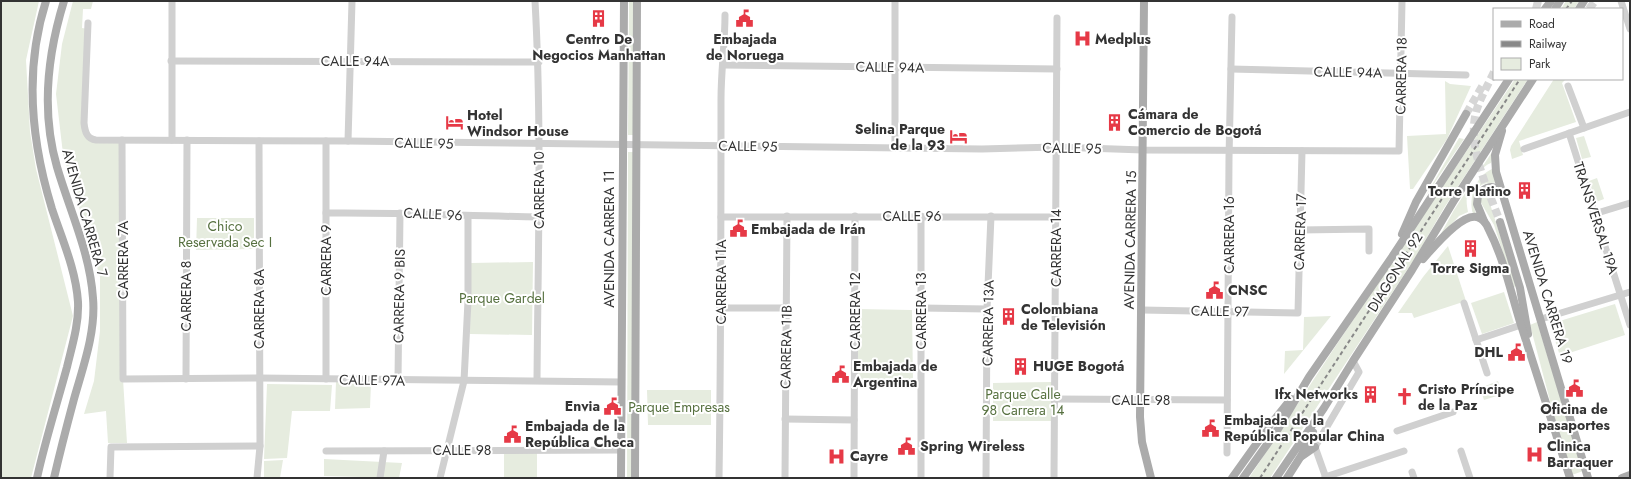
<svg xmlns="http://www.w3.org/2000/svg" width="1631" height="479" viewBox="0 0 1631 479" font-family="Jost,sans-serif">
<rect width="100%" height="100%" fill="#fff"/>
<g fill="#e6ecdf">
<path d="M1 1H39L26 60 30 132 36 169 73 316 31 478H1Z"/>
<path d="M73 1H93L91 9H83L82 28 88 29 84 123 89 138 122 140 123 379 127 443H108L106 411 84 414 94 381 100 331V277L63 154 56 94 62 44Z"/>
<path d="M629 1H635L634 135H628Z"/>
<path d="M1566 1H1579L1574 9H1561Z"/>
<path d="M1515 79H1528L1444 208 1415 258 1270 478H1249L1335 347Z"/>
<path d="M1554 79H1566L1562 83 1576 122 1519 141 1523 155 1512 159 1510 150 1511 146Z"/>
<path d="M1445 81 1450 84 1471 86 1447 139 1413 189H1410L1407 136 1446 134Z"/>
<path d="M1584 136 1591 157 1582 159 1576 138Z"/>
<path d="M1459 138 1464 139 1425 197Z"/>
<path d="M1496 146 1491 163C1481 166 1469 185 1467 196 1466 201 1467 207 1468 212L1459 216 1438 239 1454 210Z"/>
<path d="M628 152H634L633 478H627Z"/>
<path d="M1492 169 1497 183C1475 181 1470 194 1476 214H1473C1468 197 1476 176 1492 169Z"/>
<path d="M1597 178 1604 199 1596 202 1589 181Z"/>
<path d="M1486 191 1516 286 1514 287 1494 225 1480 201 1482 195Z"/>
<path d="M197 218H254V249L196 250Z"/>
<path d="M1448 246 1466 301 1414 318 1412 313H1398L1423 277Z"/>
<path d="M533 262 532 335 470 334 471 263Z"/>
<path d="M1504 292 1514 323 1482 334 1471 303Z"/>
<path d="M1615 304 1625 335 1560 356 1550 324Z"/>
<path d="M857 309 912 310 913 382H858Z"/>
<path d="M1331 316 1284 374 1285 351 1303 350 1304 317Z"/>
<path d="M1537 322 1583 471 1572 475 1554 416 1530 325Z"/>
<path d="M1498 381 1503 394 1484 400 1480 388Z"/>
<path d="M336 382 371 383 370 408 335 409Z"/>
<path d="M1052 382V421H993V383Z"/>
<path d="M267 384 332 385 330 411H292L287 458 264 459Z"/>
<path d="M647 390H711V425H648Z"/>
<rect x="504" y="452" width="33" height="26"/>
<path d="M324 459 402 463 399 478 324 476Z"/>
<path d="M283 460 280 478H264V461Z"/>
</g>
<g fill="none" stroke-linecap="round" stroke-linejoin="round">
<g stroke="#d6d6d6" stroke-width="8" stroke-dasharray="8 4" stroke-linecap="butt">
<path d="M1536 9 1538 1"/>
<path d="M1589 9 1595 1"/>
<path d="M1494 72C1488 85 1480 98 1476 112 1467 149 1488 188 1500 222"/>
<path d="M1466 114 1483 85"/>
</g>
<g stroke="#d0d0d0" stroke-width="7">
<path d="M172 1V140"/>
<path d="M535 1C542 127 538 254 537 380"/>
<path d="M895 1V148"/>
<path d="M1621 1 1630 29"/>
<path d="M88 23 84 123C85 132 87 139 96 140L348 141 982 149 1057 147 1143 150 1399 151 1402 1"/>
<path d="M171 61 539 62"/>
<path d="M723 65 1057 69"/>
<path d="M1231 69 1466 75"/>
<path d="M1568 86 1584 128"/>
<path d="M1569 133 1630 325"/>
<path d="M122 140 123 379 259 378 621 382"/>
<path d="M326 141V379"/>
<path d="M348 141 352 1"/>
<path d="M1524 149 1630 112"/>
<path d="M326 213C397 212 468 216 540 217"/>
<path d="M1594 214 1630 203"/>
<path d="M721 217H1056"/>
<path d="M1300 230 1369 229V251"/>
<path d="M1464 303 1487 373"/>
<path d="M720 308H787"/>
<path d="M921 308 987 309"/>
<path d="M1142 310 1298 313 1302 151"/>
<path d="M1541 319 1630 292"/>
<path d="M1476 340 1521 325"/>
<path d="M186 379 187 140"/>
<path d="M398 380 400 213"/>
<path d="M1056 399 1227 400"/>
<path d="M785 419 854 420"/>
<path d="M1397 431 1453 412"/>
<path d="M326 451 621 450"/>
<path d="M1461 451 1470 478"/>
<path d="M1227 453 1229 158 1232 17"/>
<path d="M1412 472 1414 478"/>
<path d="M1325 477 1404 451"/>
<path d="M110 478 111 447 260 446"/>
<path d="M257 478 260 446 259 141"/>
<path d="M380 478 384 451"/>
<path d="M440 478 464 381 468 301V216"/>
<path d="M719 478C721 352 721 226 721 99 721 71 725 43 725 15"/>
<path d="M785 478 787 216"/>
<path d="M854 478 855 216"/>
<path d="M921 478V216"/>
<path d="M986 478 987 309 991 216"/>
<path d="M1054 478 1057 18"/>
<path d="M1326 478 1315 447 1359 372 1353 361"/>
</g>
<g stroke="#ababab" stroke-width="8">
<path d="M1144 1 1140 417 1142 442 1151 478"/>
<path d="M1545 9 1551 1"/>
<path d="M1555 9 1560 1"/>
<path d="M1579 9 1584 1"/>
<path d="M1502 131 1495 155 1496 172 1588 478"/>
<path d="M1484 221 1477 204 1478 195C1485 187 1494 183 1501 193"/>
<path d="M1500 222 1520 288 1528 334"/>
<path d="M1402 234 1416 202 1466 114"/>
<path d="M1423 259C1433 248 1461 213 1477 217 1483 219 1487 224 1489 230 1504 259 1511 293 1521 325 1537 376 1554 427 1570 478"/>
<path d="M1302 456 1315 447"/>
<path d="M37 478C45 441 57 404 67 367 72 346 79 324 78 302 76 270 62 239 52 209 31 141 24 70 46 1"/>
<path d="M54 478C60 452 67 425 74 399 83 367 96 332 93 298 90 253 70 211 57 167 41 112 47 56 64 1"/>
<path d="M621 478 624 1"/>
<path d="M635 478 637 1"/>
<path d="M1232 478 1267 429 1291 399"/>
<path d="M1243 478 1278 429 1309 377 1392 257 1509 79"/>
<path d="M1276 478 1324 408 1353 361 1412 270 1455 199 1533 79"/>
<path d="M1287 478 1301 456 1313 432"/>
<path d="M1622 478 1630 475"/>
</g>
<g stroke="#888" stroke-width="2" stroke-dasharray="4 3" stroke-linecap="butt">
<path d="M1566 9 1572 1"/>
<path d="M1260 478 1520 79"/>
</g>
</g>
<defs>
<symbol id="building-bare" viewBox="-9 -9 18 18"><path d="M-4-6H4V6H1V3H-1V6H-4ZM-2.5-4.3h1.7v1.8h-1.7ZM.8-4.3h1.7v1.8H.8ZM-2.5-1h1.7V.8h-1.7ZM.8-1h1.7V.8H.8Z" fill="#e63946" stroke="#fff" stroke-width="2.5" paint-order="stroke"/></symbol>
<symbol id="civic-bare" viewBox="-9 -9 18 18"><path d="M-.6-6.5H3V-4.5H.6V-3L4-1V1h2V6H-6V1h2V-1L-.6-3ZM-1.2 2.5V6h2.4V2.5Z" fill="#e63946" stroke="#fff" stroke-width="2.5" paint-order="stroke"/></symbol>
<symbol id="hospital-bare" viewBox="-9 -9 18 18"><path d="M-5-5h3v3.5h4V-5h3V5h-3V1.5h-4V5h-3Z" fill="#e63946" stroke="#fff" stroke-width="2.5" paint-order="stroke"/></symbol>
<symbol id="hotel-bare" viewBox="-9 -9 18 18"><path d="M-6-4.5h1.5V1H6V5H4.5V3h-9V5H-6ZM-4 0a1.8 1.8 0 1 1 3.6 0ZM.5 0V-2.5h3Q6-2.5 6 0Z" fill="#e63946" stroke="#fff" stroke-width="2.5" paint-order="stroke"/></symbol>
<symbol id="church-bare" viewBox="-9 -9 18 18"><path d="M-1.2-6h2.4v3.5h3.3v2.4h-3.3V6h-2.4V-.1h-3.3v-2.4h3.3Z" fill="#e63946" stroke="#fff" stroke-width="2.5" paint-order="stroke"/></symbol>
</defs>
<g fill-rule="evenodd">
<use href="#building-bare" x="586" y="6" width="25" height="25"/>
<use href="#civic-bare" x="732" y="6" width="25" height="25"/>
<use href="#hospital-bare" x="1070" y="26" width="25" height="25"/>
<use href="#building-bare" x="1102" y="110" width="25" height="25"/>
<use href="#hotel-bare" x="442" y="110" width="25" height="25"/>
<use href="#hotel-bare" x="946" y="124" width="25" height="25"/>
<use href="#building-bare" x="1512" y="178" width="25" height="25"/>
<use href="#civic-bare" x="726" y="216" width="25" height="25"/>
<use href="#building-bare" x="1458" y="236" width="25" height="25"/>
<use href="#civic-bare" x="1202" y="278" width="25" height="25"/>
<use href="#building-bare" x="996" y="304" width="25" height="25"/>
<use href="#civic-bare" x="1504" y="340" width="25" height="25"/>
<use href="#building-bare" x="1008" y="354" width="25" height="25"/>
<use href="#civic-bare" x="828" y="362" width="25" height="25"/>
<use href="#civic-bare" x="1562" y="376" width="25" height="25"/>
<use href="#building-bare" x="1358" y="382" width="25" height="25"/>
<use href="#church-bare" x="1392" y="384" width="25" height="25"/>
<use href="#civic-bare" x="600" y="394" width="25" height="25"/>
<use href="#civic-bare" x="1198" y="416" width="25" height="25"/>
<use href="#civic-bare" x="500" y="422" width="25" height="25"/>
<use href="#civic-bare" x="894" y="434" width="25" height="25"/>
<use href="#hospital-bare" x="1522" y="442" width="25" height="25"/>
<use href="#hospital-bare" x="824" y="444" width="25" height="25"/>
</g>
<g text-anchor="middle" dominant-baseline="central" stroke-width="4" stroke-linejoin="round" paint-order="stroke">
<g font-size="14" font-weight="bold" fill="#333" stroke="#fff" text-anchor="start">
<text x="599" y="39" text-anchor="middle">Centro De<tspan x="599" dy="16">Negocios Manhattan</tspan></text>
<text x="745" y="39" text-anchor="middle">Embajada<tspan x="745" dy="16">de Noruega</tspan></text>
<text x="1095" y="39">Medplus</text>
<text x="1128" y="114">Cámara de<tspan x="1128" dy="16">Comercio de Bogotá</tspan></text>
<text x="467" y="115">Hotel<tspan x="467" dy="16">Windsor House</tspan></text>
<text x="945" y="129" text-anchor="end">Selina Parque<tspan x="945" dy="16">de la 93</tspan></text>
<text x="1511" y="191" text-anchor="end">Torre Platino</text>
<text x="751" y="229">Embajada de Irán</text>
<text x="1470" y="268" text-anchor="middle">Torre Sigma</text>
<text x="1228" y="290">CNSC</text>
<text x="1021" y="309">Colombiana<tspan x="1021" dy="16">de Televisión</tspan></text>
<text x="1503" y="352" text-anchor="end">DHL</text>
<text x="853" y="366">Embajada de<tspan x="853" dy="16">Argentina</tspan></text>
<text x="1033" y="366">HUGE Bogotá</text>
<text x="1418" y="389">Cristo Príncipe<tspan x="1418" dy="16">de la Paz</tspan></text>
<text x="1358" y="394" text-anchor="end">Ifx Networks</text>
<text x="600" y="406" text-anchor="end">Envia</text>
<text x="1574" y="409" text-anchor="middle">Oficina de<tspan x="1574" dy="16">pasaportes</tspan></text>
<text x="1224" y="420">Embajada de la<tspan x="1224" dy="16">República Popular China</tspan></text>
<text x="525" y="426">Embajada de la<tspan x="525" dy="16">República Checa</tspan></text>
<text x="920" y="446">Spring Wireless</text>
<text x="1547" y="446">Clinica<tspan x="1547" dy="16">Barraquer</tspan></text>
<text x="850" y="456">Cayre</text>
</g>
<g font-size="14" fill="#333" stroke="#fff">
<text x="355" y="61">CALLE 94A</text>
<text transform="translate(890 67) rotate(1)">CALLE 94A</text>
<text transform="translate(1348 72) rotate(1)">CALLE 94A</text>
<text transform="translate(1401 76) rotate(-89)">CARRERA 18</text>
<text transform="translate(424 143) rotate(1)">CALLE 95</text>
<text transform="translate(748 146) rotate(1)">CALLE 95</text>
<text transform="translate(1072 148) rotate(1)">CALLE 95</text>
<text transform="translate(539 190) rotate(-90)">CARRERA 10</text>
<text transform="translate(85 213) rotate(74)">AVENIDA CARRERA 7</text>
<text transform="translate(433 214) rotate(3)">CALLE 96</text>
<text x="912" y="216">CALLE 96</text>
<text transform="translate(1596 218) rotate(72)">TRANSVERSAL 19A</text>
<text transform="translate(1300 232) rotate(-88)">CARRERA 17</text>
<text transform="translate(1229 235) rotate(-90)">CARRERA 16</text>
<text transform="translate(609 239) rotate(-90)">AVENIDA CARRERA 11</text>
<text transform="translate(1130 240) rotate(-89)">AVENIDA CARRERA 15</text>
<text transform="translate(1056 248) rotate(-90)">CARRERA 14</text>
<text transform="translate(123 260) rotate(-90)">CARRERA 7A</text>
<text transform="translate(326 260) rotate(-90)">CARRERA 9</text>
<text transform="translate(1395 272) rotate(-58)">DIAGONAL 92</text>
<text transform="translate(721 282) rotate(-90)">CARRERA 11A</text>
<text transform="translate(186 296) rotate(-90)">CARRERA 8</text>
<text transform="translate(399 296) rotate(-89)">CARRERA 9 BIS</text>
<text transform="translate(1548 297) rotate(73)">AVENIDA CARRERA 19</text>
<text transform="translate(259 309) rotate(-90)">CARRERA 8A</text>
<text transform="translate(855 311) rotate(-90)">CARRERA 12</text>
<text transform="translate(921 311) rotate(-90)">CARRERA 13</text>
<text transform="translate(1220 311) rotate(1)">CALLE 97</text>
<text transform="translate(988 323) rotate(-89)">CARRERA 13A</text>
<text transform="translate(786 347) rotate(-89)">CARRERA 11B</text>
<text transform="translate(372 380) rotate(1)">CALLE 97A</text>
<text x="1141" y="400">CALLE 98</text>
<text x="462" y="450">CALLE 98</text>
</g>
<g font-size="14" fill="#56703f" stroke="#fff">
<text x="225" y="226">Chico<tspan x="225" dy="16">Reservada Sec I</tspan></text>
<text x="502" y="298">Parque Gardel</text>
<text x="1023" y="394">Parque Calle<tspan x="1023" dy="16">98 Carrera 14</tspan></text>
<text x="679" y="407">Parque Empresas</text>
</g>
</g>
<rect width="1631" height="479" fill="none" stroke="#333333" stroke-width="4"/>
<rect x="1493" y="8" width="130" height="72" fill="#ffffff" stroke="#adadad"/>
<rect x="1501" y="21" width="20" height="6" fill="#ababab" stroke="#adadad"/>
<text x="1529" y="28" font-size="12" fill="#333333">Road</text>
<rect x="1501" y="41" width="20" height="6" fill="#888888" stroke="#adadad"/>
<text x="1529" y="48" font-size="12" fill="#333333">Railway</text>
<rect x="1501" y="58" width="20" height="12" fill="#e6ecdf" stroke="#adadad"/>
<text x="1529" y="68" font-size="12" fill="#333333">Park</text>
</svg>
